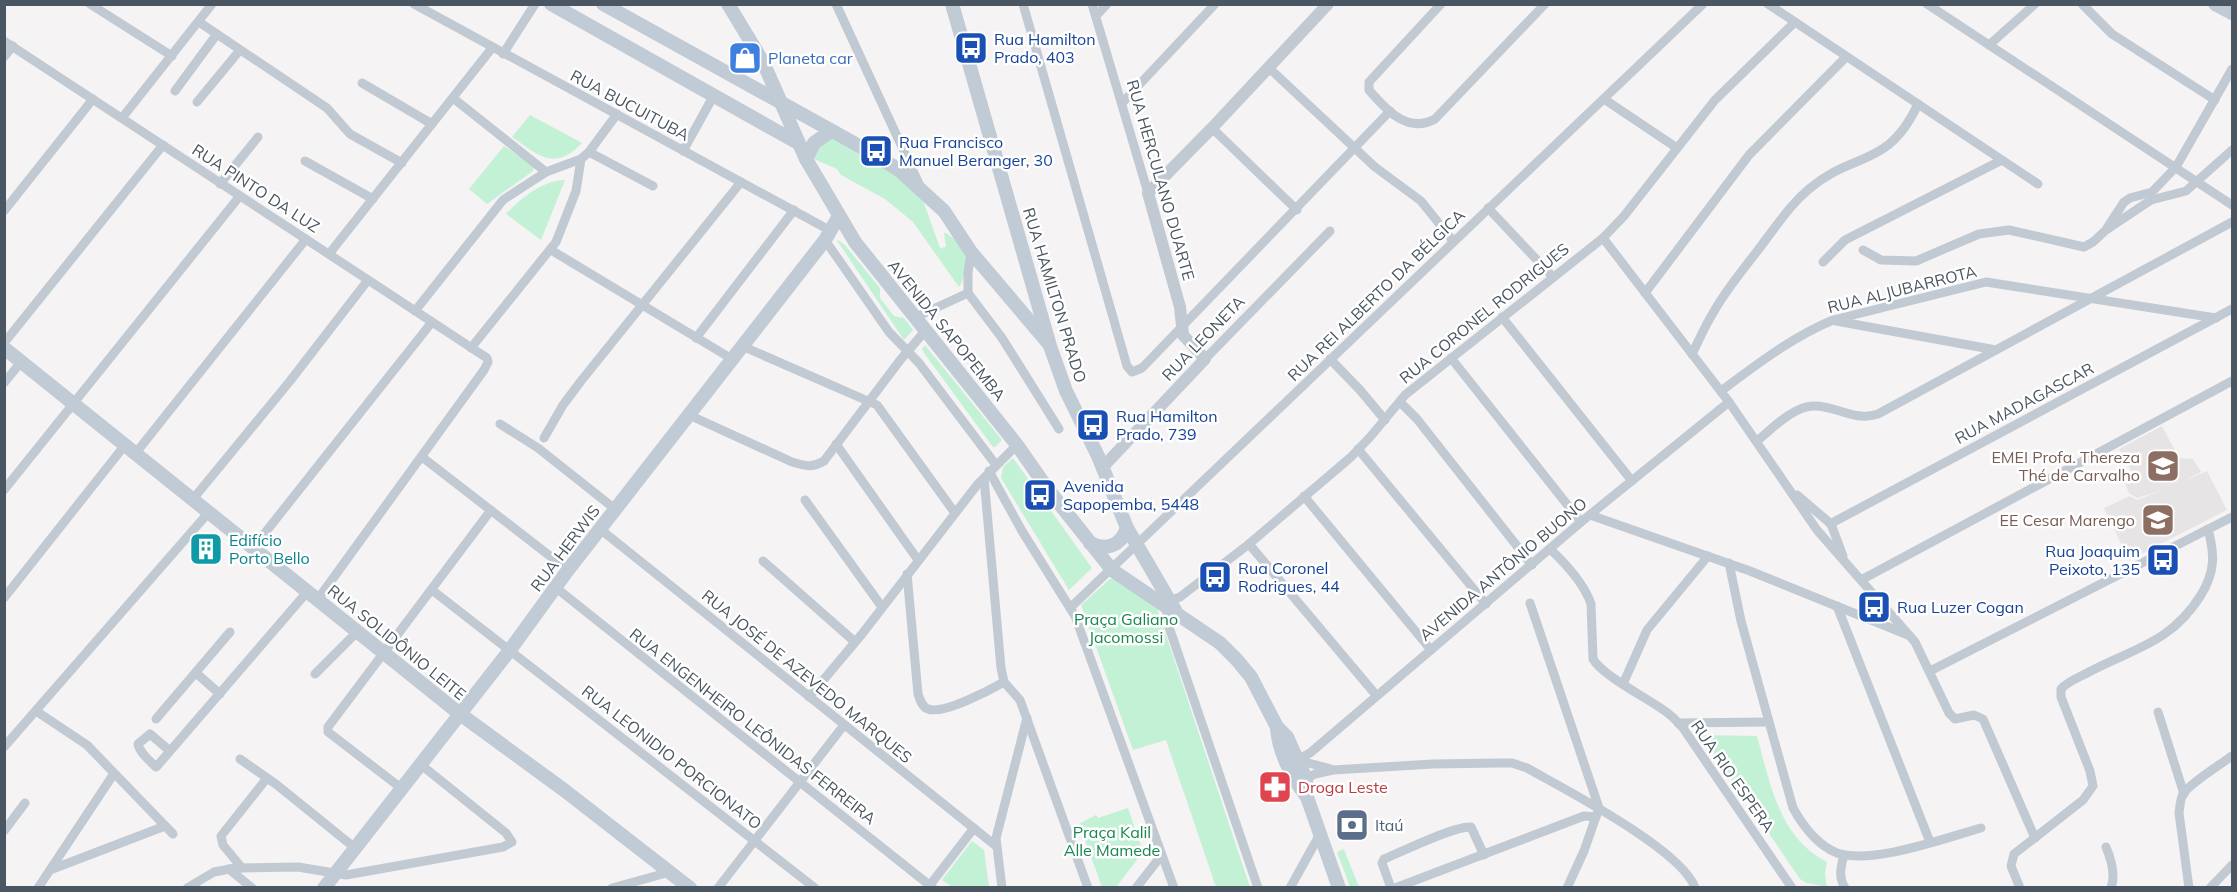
<svg xmlns="http://www.w3.org/2000/svg" width="2237" height="892" viewBox="0 0 2237 892" font-family="Mulish,sans-serif">
<rect width="100%" height="100%" fill="#f5f3f3"/>
<path fill="#e6e4e5" d="M2162 426 2179 458 2193 459 2201 472 2182 482 2207 471 2227 510 2129 560 2104 508 2130 496 2137 500 2163 490 2137 498 2129 493 2125 483 2134 475 2119 449Z"/>
<g fill="#c3f1d5">
<path d="M530 115 582 143C554 172 538 155 512 137Z"/>
<path d="M834 138 888 168 921 195 940 248 946 247 944 233H946C953 238 961 242 964 250 969 259 965 279 959 287L913 222 885 199 841 175 837 169 814 159 813 152 819 141Z"/>
<path d="M504 146 534 166 533 171 487 204 469 189Z"/>
<path d="M565 180 541 240 506 214C520 199 543 180 565 180Z"/>
<path d="M836 239 844 244 880 288V298L894 316 904 318 913 330 904 340Z"/>
<path d="M925 345 1002 440 995 447H993L924 353 922 349Z"/>
<path d="M1013 458 1092 568 1069 590 1001 478 1003 467Z"/>
<path d="M1118 578 1156 605 1250 887H1216L1166 740 1133 750 1081 605 1110 579Z"/>
<path d="M1702 735 1757 736C1770 783 1779 838 1827 862L1825 874 1827 887 1807 883 1800 879Z"/>
<path d="M1128 808 1143 852 1116 887H1102L1079 824 1096 815 1098 818Z"/>
<path d="M972 841 984 850 989 887H952L942 880Z"/>
<path d="M1344 849 1345 852 1359 887H1350L1337 852Z"/>
</g>
<g fill="none" stroke-linecap="round" stroke-linejoin="round">
<g stroke="#c1cad2" stroke-width="9">
<path d="M90 4 172 56"/>
<path d="M414 4 831 231"/>
<path d="M836 4 920 186"/>
<path d="M1023 4 1127 366 1132 372 1142 368 1390 111"/>
<path d="M1092 4 1148 193"/>
<path d="M1441 4 1369 82V90C1386 110 1408 134 1435 119L1545 4"/>
<path d="M1768 4 2038 184"/>
<path d="M1927 4 2232 205"/>
<path d="M2082 4 2112 34 2215 100"/>
<path d="M1096 16 1107 4"/>
<path d="M199 22 327 108 350 134 402 163"/>
<path d="M4 41 487 358 488 362 484 370 318 599"/>
<path d="M1989 45 2035 4"/>
<path d="M503 54 535 4"/>
<path d="M4 57 13 46"/>
<path d="M1269 68 1375 167 1421 201 1453 241"/>
<path d="M362 83 432 124"/>
<path d="M175 91 217 34"/>
<path d="M453 98 546 172"/>
<path d="M1604 99 1677 148"/>
<path d="M197 102 240 50"/>
<path d="M1122 103 1215 4"/>
<path d="M122 118 212 4"/>
<path d="M1212 128 1297 210"/>
<path d="M683 151 714 95"/>
<path d="M589 152 653 186"/>
<path d="M305 161 373 199"/>
<path d="M220 184 258 137"/>
<path d="M1488 208 1553 277"/>
<path d="M4 211 93 99"/>
<path d="M2107 228 2124 202 2130 198 2152 192 2176 167 2232 69"/>
<path d="M1603 238 1729 402 1817 530 1915 642 1949 713 1955 719 1974 715 1983 719 2035 838"/>
<path d="M825 240 889 332 919 363 996 465"/>
<path d="M551 250 732 359"/>
<path d="M1863 250 1881 260 1916 261 1979 234 2009 230 2084 247 2093 242 2106 230 2151 200 2186 191 2232 150"/>
<path d="M329 254 492 48"/>
<path d="M1823 262 1845 240 2002 160"/>
<path d="M968 293 1002 338 1059 429"/>
<path d="M968 293V273L971 252"/>
<path d="M1645 293 1749 155 1846 57"/>
<path d="M415 311 503 200 546 172 581 159 589 152 617 114"/>
<path d="M916 317 968 293"/>
<path d="M1502 317 1632 481"/>
<path d="M1836 321 1996 350"/>
<path d="M696 338 794 210"/>
<path d="M4 343 163 145"/>
<path d="M742 346 877 405 955 513"/>
<path d="M471 348 556 242 576 191 581 159"/>
<path d="M1692 354C1699 340 1705 326 1713 313 1728 286 1749 263 1767 238 1780 221 1792 203 1809 189 1853 151 1888 169 1918 104"/>
<path d="M1451 358 1581 522"/>
<path d="M1205 359 1330 231"/>
<path d="M1330 359 1360 390 1385 420"/>
<path d="M4 383 21 362"/>
<path d="M1721 391C1756 365 1792 337 1833 320L1986 282 2216 318"/>
<path d="M1400 402 1417 419 1532 565"/>
<path d="M689 415 792 462C805 466 812 468 824 461L901 359 926 330"/>
<path d="M500 424 538 448 615 509"/>
<path d="M544 438 563 405 581 381 741 182"/>
<path d="M1757 441C1772 429 1792 407 1813 406 1836 405 1853 422 1878 414L2232 222"/>
<path d="M836 444 918 560"/>
<path d="M1358 449 1486 604"/>
<path d="M135 454 306 239"/>
<path d="M422 457 568 570"/>
<path d="M989 471 1022 531 1075 616 1174 888"/>
<path d="M984 478 1001 668 1004 682 1020 700 1088 888"/>
<path d="M4 490 239 197"/>
<path d="M1797 495 1831 524 1843 556"/>
<path d="M1304 496 1431 650"/>
<path d="M193 499 290 381 368 280"/>
<path d="M805 500 882 607"/>
<path d="M1590 515 1750 571 1908 635"/>
<path d="M1830 524 2232 309"/>
<path d="M600 529 996 846"/>
<path d="M1249 544 1376 695"/>
<path d="M253 548 432 322"/>
<path d="M1550 549C1566 564 1584 583 1591 604L1593 659C1602 675 1645 697 1662 709 1670 714 1677 721 1683 728L1792 888"/>
<path d="M763 561 855 642"/>
<path d="M1729 563 1741 621 1793 808C1803 826 1817 845 1837 853 1872 865 1945 838 1981 828"/>
<path d="M907 574 918 694C920 700 922 707 928 709 943 715 990 690 1004 682"/>
<path d="M1861 580 2232 381"/>
<path d="M555 587 933 888"/>
<path d="M432 590 815 888"/>
<path d="M4 598 125 445"/>
<path d="M1169 601 1180 597 1249 544 1351 457 1371 436 1405 395 1603 238 1624 216 1715 100 1795 22"/>
<path d="M1530 603 1599 808 1584 851 1567 888"/>
<path d="M1837 606 1930 842"/>
<path d="M1166 607 1168 624 1258 888"/>
<path d="M1070 608 1703 4"/>
<path d="M1930 671 2232 517"/>
<path d="M196 673 220 694"/>
<path d="M315 674 358 631"/>
<path d="M1623 684 1647 630 1708 556"/>
<path d="M809 697 862 634 977 485 1017 445"/>
<path d="M36 711 87 745 173 834"/>
<path d="M2158 712 2184 794"/>
<path d="M156 719 230 632"/>
<path d="M1678 723 1768 722"/>
<path d="M4 747 209 512"/>
<path d="M170 751 150 734 138 744C139 752 150 761 156 767L158 765 308 591"/>
<path d="M240 759 277 785 355 848"/>
<path d="M1297 760 1331 769"/>
<path d="M1295 761 1310 753 1581 522 1729 402"/>
<path d="M1303 780 1315 774 1333 770 1433 764 1498 763H1512L1527 768C1564 789 1683 850 1695 888"/>
<path d="M401 788 332 735 328 732V727L491 510"/>
<path d="M4 831 25 803"/>
<path d="M2106 847C2111 859 2116 875 2111 888"/>
<path d="M1844 855C1841 866 1838 877 1845 888"/>
<path d="M242 868 223 845 221 836 267 778"/>
<path d="M229 869 252 888"/>
<path d="M50 870 165 826"/>
<path d="M930 885 974 828"/>
<path d="M38 888 113 775"/>
<path d="M187 888 214 872 235 868 298 867 346 875 503 847 512 842 506 833 420 764"/>
<path d="M612 888 670 872"/>
<path d="M718 888 844 725"/>
<path d="M1002 888 996 838 1027 718"/>
<path d="M1136 888 1161 856"/>
<path d="M1290 888 1320 834"/>
<path d="M1391 888 1382 863 1384 859C1401 852 1456 825 1471 827L1484 855"/>
<path d="M1395 888 1584 816 1596 817"/>
<path d="M2020 888 2011 866 2014 854 2083 800 2093 786 2090 771 2061 697V689C2068 681 2080 677 2089 672 2134 648 2171 643 2201 595 2215 572 2215 555 2208 529"/>
<path d="M2189 888 2179 813C2180 807 2180 800 2183 794 2190 783 2221 764 2232 756"/>
<path d="M2210 888 2232 865"/>
</g>
<path stroke="#c1cad2" stroke-width="12" d="M1102 468 1205 359 1183 335 1180 307 1148 193 1212 128 1328 4"/>
<g stroke="#c1cbd6" stroke-width="14">
<path d="M551 4 798 143"/>
<path d="M603 4 872 153 899 170 944 211 971 252 1049 344"/>
<path d="M728 4 763 62 806 159 855 242 1017 445 1047 488 1112 570 1220 643 1237 660 1251 677 1277 727 1287 737 1306 779 1307 797 1339 888"/>
<path d="M952 4 1050 346 1066 391 1098 456 1127 528 1175 610"/>
<path d="M2215 4 2232 13"/>
<path d="M806 159 814 143 831 131"/>
<path d="M4 348 460 714 564 790 690 888"/>
<path d="M1090 543C1106 551 1121 546 1127 528"/>
<path d="M1277 727C1278 751 1292 778 1307 797"/>
<path d="M324 888 510 650 568 570 825 240 839 216"/>
</g>
</g>
<defs>
<symbol id="bus-square" viewBox="-11 -11 22 22"><rect x="-9" y="-9" width="18" height="18" rx="4" fill="#1a4fb4" stroke="#fff"/><path d="M-5-6H5V4H4V6H2V4H-2V6H-4V4H-5ZM-3.5-4V0h7V-4ZM-3.5 1.2v1.5H-2V1.2ZM2 1.2v1.5H3.5V1.2Z" fill="#fff"/></symbol>
<symbol id="shop-square" viewBox="-11 -11 22 22"><rect x="-9" y="-9" width="18" height="18" rx="4" fill="#3f7fe0" stroke="#fff"/><path d="M-5-2.5h2.3a2.7 3.5 0 0 1 5.4 0H5L5.5 6h-11ZM-1.5-2.5h3a1.5 2.3 0 0 0-3 0Z" fill="#fff"/></symbol>
<symbol id="school-square" viewBox="-11 -11 22 22"><rect x="-9" y="-9" width="18" height="18" rx="4" fill="#8d6e63" stroke="#fff"/><path d="M0-5L7-2L0 1L-7-2ZM-4 1L0 2.5L4 1V4Q0 6-4 4Z" fill="#fff"/></symbol>
<symbol id="building-square" viewBox="-11 -11 22 22"><rect x="-9" y="-9" width="18" height="18" rx="4" fill="#0f9aa8" stroke="#fff"/><path d="M-4-6H4V6H1V3H-1V6H-4ZM-2.5-4.3h1.7v1.8h-1.7ZM.8-4.3h1.7v1.8H.8ZM-2.5-1h1.7V.8h-1.7ZM.8-1h1.7V.8H.8Z" fill="#fff"/></symbol>
<symbol id="pharmacy-square" viewBox="-11 -11 22 22"><rect x="-9" y="-9" width="18" height="18" rx="4" fill="#e0444e" stroke="#fff"/><path d="M-2-6h4v4h4v4h-4v4h-4v-4h-4v-4h4Z" fill="#fff"/></symbol>
<symbol id="bank-square" viewBox="-11 -11 22 22"><rect x="-9" y="-9" width="18" height="18" rx="4" fill="#5c6f8a" stroke="#fff"/><path d="M-6-4H6V4H-6ZM0-2.3a2.3 2.3 0 1 0 0 4.6a2.3 2.3 0 1 0 0-4.6Z" fill="#fff"/></symbol>
</defs>
<g fill-rule="evenodd">
<use href="#bus-square" x="952" y="29" width="38" height="38"/>
<use href="#shop-square" x="726" y="39" width="38" height="38"/>
<use href="#bus-square" x="857" y="132" width="38" height="38"/>
<use href="#bus-square" x="1074" y="406" width="38" height="38"/>
<use href="#school-square" x="2144" y="447" width="38" height="38"/>
<use href="#bus-square" x="1021" y="476" width="38" height="38"/>
<use href="#school-square" x="2139" y="501" width="38" height="38"/>
<use href="#building-square" x="187" y="530" width="38" height="38"/>
<use href="#bus-square" x="2144" y="541" width="38" height="38"/>
<use href="#bus-square" x="1196" y="558" width="38" height="38"/>
<use href="#bus-square" x="1855" y="588" width="38" height="38"/>
<use href="#pharmacy-square" x="1256" y="768" width="38" height="38"/>
<use href="#bank-square" x="1333" y="806" width="38" height="38"/>
</g>
<g text-anchor="middle" dominant-baseline="central" stroke-width="5" stroke-linejoin="round" paint-order="stroke">
<g font-size="16" fill="#164399" stroke="#fff" text-anchor="start">
<text x="994" y="39">Rua Hamilton<tspan x="994" dy="18">Prado, 403</tspan></text>
<text x="899" y="142">Rua Francisco<tspan x="899" dy="18">Manuel Beranger, 30</tspan></text>
<text x="1116" y="416">Rua Hamilton<tspan x="1116" dy="18">Prado, 739</tspan></text>
<text x="1063" y="486">Avenida<tspan x="1063" dy="18">Sapopemba, 5448</tspan></text>
<text x="2140" y="551" text-anchor="end">Rua Joaquim<tspan x="2140" dy="18">Peixoto, 135</tspan></text>
<text x="1238" y="568">Rua Coronel<tspan x="1238" dy="18">Rodrigues, 44</tspan></text>
<text x="1897" y="607">Rua Luzer Cogan</text>
</g>
<g font-size="16" fill="#366cbe" stroke="#fff" text-anchor="start">
<text x="768" y="58">Planeta car</text>
</g>
<g font-size="16" fill="#4a5661" stroke="#fff">
<text transform="translate(630 105) rotate(28)">RUA BUCUITUBA</text>
<text transform="translate(1161 180) rotate(74)">RUA HERCULANO DUARTE</text>
<text transform="translate(256 188) rotate(33)">RUA PINTO DA LUZ</text>
<text transform="translate(1902 289) rotate(-14)">RUA ALJUBARROTA</text>
<text transform="translate(1055 295) rotate(73)">RUA HAMILTON PRADO</text>
<text transform="translate(1376 295) rotate(-44)">RUA REI ALBERTO DA BÉLGICA</text>
<text transform="translate(1484 313) rotate(-39)">RUA CORONEL RODRIGUES</text>
<text transform="translate(947 330) rotate(51)">AVENIDA SAPOPEMBA</text>
<text transform="translate(1203 338) rotate(-46)">RUA LEONETA</text>
<text transform="translate(2024 403) rotate(-28)">RUA MADAGASCAR</text>
<text transform="translate(565 548) rotate(-53)">RUA HERWIS</text>
<text transform="translate(1503 569) rotate(-40)">AVENIDA ANTÔNIO BUONO</text>
<text transform="translate(397 642) rotate(39)">RUA SOLIDÔNIO LEITE</text>
<text transform="translate(807 676) rotate(39)">RUA JOSÉ DE AZEVEDO MARQUES</text>
<text transform="translate(753 726) rotate(38)">RUA ENGENHEIRO LEÔNIDAS FERREIRA</text>
<text transform="translate(672 757) rotate(38)">RUA LEONIDIO PORCIONATO</text>
<text transform="translate(1733 776) rotate(55)">RUA RIO ESPERA</text>
</g>
<g font-size="16" fill="#785e54" stroke="#fff" text-anchor="end">
<text x="2140" y="457">EMEI Profa. Thereza<tspan x="2140" dy="18">Thé de Carvalho</tspan></text>
<text x="2135" y="520">EE Cesar Marengo</text>
</g>
<g font-size="16" fill="#0d838f" stroke="#fff" text-anchor="start">
<text x="229" y="540">Edifício<tspan x="229" dy="18">Porto Bello</tspan></text>
</g>
<g font-size="16" fill="#17864f" stroke="#fff">
<text x="1126" y="619">Praça Galiano<tspan x="1126" dy="18">Jacomossi</tspan></text>
<text x="1112" y="832">Praça Kalil<tspan x="1112" dy="18">Alle Mamede</tspan></text>
</g>
<g font-size="16" fill="#be3a42" stroke="#fff" text-anchor="start">
<text x="1298" y="787">Droga Leste</text>
</g>
<g font-size="16" fill="#4e5e75" stroke="#fff" text-anchor="start">
<text x="1375" y="825">Itaú</text>
</g>
</g>
<rect width="2237" height="892" fill="none" stroke="#4a5661" stroke-width="12"/>
</svg>
